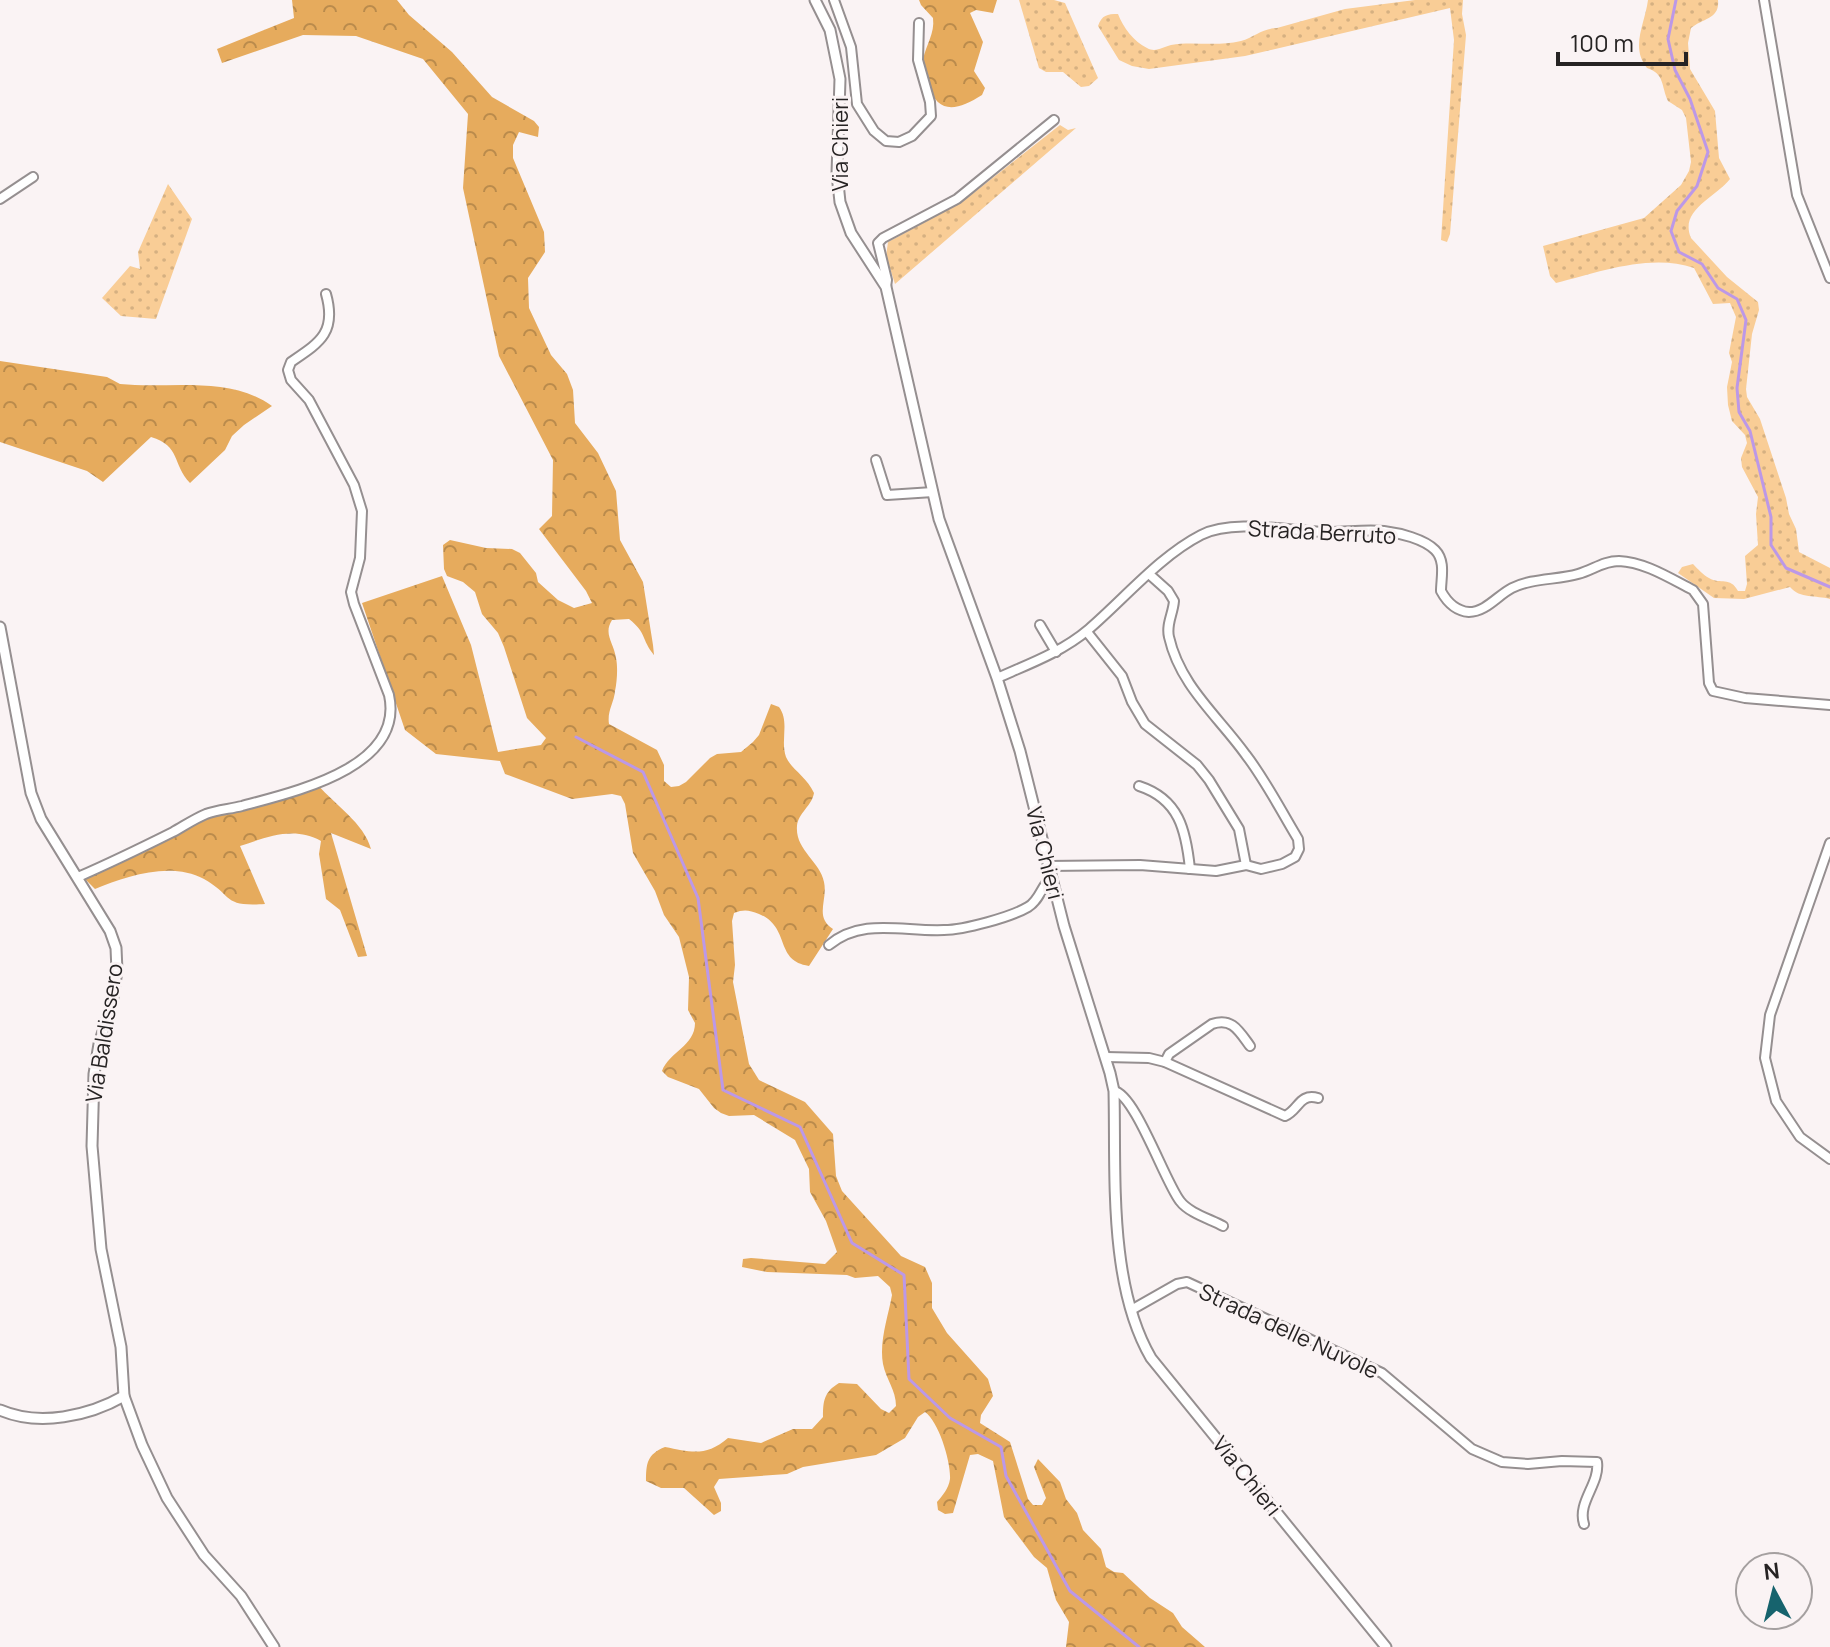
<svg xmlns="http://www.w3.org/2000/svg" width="1830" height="1647" viewBox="0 0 1830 1647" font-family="Manrope,sans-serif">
<defs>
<pattern id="grass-dots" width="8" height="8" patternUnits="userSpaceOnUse" patternTransform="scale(2)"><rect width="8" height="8" fill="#f9cd96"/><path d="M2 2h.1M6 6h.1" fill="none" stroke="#d5b081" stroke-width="1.8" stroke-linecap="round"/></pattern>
<pattern id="forest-crowns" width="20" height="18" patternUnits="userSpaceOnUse" patternTransform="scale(2)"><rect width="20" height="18" fill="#e6ab5d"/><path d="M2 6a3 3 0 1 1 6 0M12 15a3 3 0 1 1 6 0" fill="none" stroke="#ba8b4c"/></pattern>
</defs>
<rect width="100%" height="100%" fill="#faf3f4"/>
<g fill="url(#grass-dots)">
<path d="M1019 0H1054L1065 3 1098 78 1089 86 1081 87 1063 72H1046L1039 68Z"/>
<path d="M1415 0H1463L1462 14 1466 35 1450 234 1447 242 1441 240 1454 40 1450 8 1245 56 1149 69 1132 66 1119 60 1098 26C1102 15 1107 14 1118 14 1123 27 1134 42 1147 48 1156 53 1162 47 1171 45 1193 41 1215 47 1241 41 1254 37 1263 28 1277 28L1345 9Z"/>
<path d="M1648 0H1718C1720 19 1703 18 1691 28L1688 43 1690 69 1715 111 1719 158 1730 179C1715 198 1679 210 1691 238L1727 277 1758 302 1759 310 1752 334 1746 389 1747 397 1760 419 1786 498 1789 514 1796 529 1799 552 1830 568V599C1816 595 1800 599 1790 587L1744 599 1714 598 1678 573 1682 567 1693 564C1698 569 1703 575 1709 578 1721 585 1730 576 1738 591H1745L1747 584 1745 556 1758 545 1756 514 1758 497 1742 467 1741 458 1747 443 1745 435 1732 421 1728 405 1727 387 1732 362 1729 353 1736 317 1730 303 1713 304 1694 268C1651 253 1599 272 1556 283L1550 276 1543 246 1644 218 1681 185 1689 171 1691 162 1686 118 1682 110 1668 101C1661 86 1665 74 1647 68 1630 47 1645 24 1648 0Z"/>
<path d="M1060 125 1068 130 1076 128 895 284 886 256 888 242 962 202Z"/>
<path d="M168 184 192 219 156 319 121 316 102 298 130 266 140 269 138 252Z"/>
</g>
<g fill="url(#forest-crowns)">
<path d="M292 0H397L409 15 452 52 492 97 534 121 539 127 538 137 519 132 513 145V158L544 232 545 252 528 278 529 308 551 355 567 374 573 390 575 423 598 453 616 491 620 540 643 582 653 645 654 655C641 639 647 633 629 619L612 620C603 634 614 643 616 658 618 667 617 682 615 691 614 703 607 711 609 724L657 750 664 765V781L671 787 679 786 686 782 710 758 717 754 741 752 753 742 759 735 771 704 779 707C790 722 780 740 786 757 791 769 807 777 814 793 812 806 798 813 797 826 795 850 820 861 824 882 828 900 814 917 833 929L809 966C774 961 791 927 759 914 749 910 744 909 734 913L732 921 735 965 733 982 749 1064 759 1080 805 1102 833 1134 836 1176 842 1191 901 1256 925 1267 932 1283V1308L947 1333 988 1379 993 1396 981 1415 980 1423 1010 1442 1028 1499 1033 1505H1042L1046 1498 1034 1467 1038 1459 1060 1482 1066 1499 1077 1513 1083 1530 1101 1549 1106 1567 1114 1572 1123 1573 1150 1598 1173 1613 1182 1627 1205 1647H1066L1069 1622 1056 1600 1047 1568 1034 1557 1004 1517 993 1461 978 1454 970 1455 953 1513 945 1514 938 1510 937 1502C942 1496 949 1488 950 1479 951 1462 939 1422 925 1412L918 1417 905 1438 876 1455 803 1467 787 1474 719 1479 714 1487 721 1503V1511L714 1515 684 1488H661L646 1481C646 1464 647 1454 665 1447 691 1452 706 1457 728 1438L761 1443 793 1429H812L823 1417C823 1401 824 1392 839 1383L857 1384 881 1409 889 1413 896 1406C896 1390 886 1379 883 1364 879 1342 888 1317 892 1295L890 1287 878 1276 855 1278 847 1275 767 1272 742 1267 743 1259 751 1258 825 1264 837 1252 826 1221 810 1192 809 1169 795 1140 754 1115 729 1116 721 1113 714 1108 699 1089 668 1077 662 1071C669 1052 695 1046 695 1023L688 1010 689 977 679 937 664 915 655 891 633 853 625 804 621 796 612 794 572 799 505 774 500 761 436 754 405 730 362 603 442 576 471 645 498 752 541 745 546 738 527 718 504 647 498 633 482 614 475 592 463 582 447 576 444 569 443 545 450 540 486 548 512 549 520 553 536 573 538 582 558 600 574 608 592 603 586 591 539 529 552 516 553 460 499 356 463 188 468 114 423 59 356 36 303 35 222 63 217 49 294 18Z"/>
<path d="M919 0H997L993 13 976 10 970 13 983 42 974 71 985 88 982 95C958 110 938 116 928 84 926 76 922 67 923 60 926 44 935 34 933 18L921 5Z"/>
<path d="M0 361 107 377 120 384C170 389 229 375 272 406L244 425 232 436 225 450 190 483C172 464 181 446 151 437L103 482 87 471 0 442Z"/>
<path d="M318 785C335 805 364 823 371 849L331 833 367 956 358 957 340 910 326 899 319 854 321 841C294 826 267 837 240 846L265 904C222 907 234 896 204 879 171 861 126 876 95 889L83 877 208 818Z"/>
</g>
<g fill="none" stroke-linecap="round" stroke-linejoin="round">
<g stroke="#bc98e7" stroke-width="3">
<path d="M1676 0 1668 39 1675 70 1690 99 1708 152 1697 186 1677 211 1671 231 1679 252 1702 264 1718 288 1737 299 1746 320 1737 388 1739 412 1750 431 1771 517V545L1786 568 1830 587"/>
<path d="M576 737 643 772 698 898 723 1090 800 1127 852 1243 904 1275 909 1379 950 1418 1001 1447 1006 1476 1070 1591 1139 1647"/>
</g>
<defs>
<g id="minor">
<path d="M834 0 851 47 857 104 874 131 886 141 899 142 912 136 931 116 930 102 918 60 919 23"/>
<path d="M1764 0 1797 195 1830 278"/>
<path d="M0 199 33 177"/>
<path d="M886 287 887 280 878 243 883 238 957 199 1054 120"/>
<path d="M876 460 887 495 933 492"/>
<path d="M1040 625 1056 652"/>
<path d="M1087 632 1122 676 1132 702 1145 724 1197 765 1209 780 1239 829 1246 865"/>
<path d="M997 678C1029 664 1062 652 1089 629 1124 599 1160 556 1201 535 1235 518 1292 532 1329 532 1347 532 1366 529 1384 531 1400 533 1424 539 1435 550 1446 561 1441 578 1441 591 1447 602 1456 611 1469 612 1486 612 1498 595 1512 588 1532 578 1557 580 1578 574 1593 570 1603 561 1619 561 1645 562 1671 579 1693 590L1703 604 1709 683 1713 691 1745 698 1830 705"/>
<path d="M1139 786C1179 799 1186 830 1190 869"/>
<path d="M1830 843 1770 1015 1765 1058 1776 1101 1800 1137 1830 1159"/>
<path d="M1047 866 1140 865 1216 871 1246 865 1261 869 1282 864 1295 857 1299 849 1298 839C1281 811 1266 781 1246 755 1219 717 1180 686 1169 637 1166 624 1173 614 1174 601L1168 591 1149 574"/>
<path d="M78 877C110 863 141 848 173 832 184 826 194 819 206 814 217 810 230 809 242 806 293 792 405 768 389 695L354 604 351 592 360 558 362 511 354 485 309 400 291 380 288 370 291 362C319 343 337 333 326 294"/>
<path d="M829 945C862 917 904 932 944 930 964 930 1011 917 1028 907 1040 900 1041 886 1051 878"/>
<path d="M1106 1057 1149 1058 1165 1062 1285 1116C1299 1110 1299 1093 1318 1098"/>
<path d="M1165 1062 1169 1054 1212 1024C1232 1017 1239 1031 1250 1046"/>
<path d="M1114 1091C1135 1094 1165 1182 1180 1201 1189 1213 1210 1219 1223 1226"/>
<path d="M1133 1309 1177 1284 1187 1282 1382 1373 1472 1449 1502 1462 1528 1464 1562 1461 1597 1462C1600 1484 1577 1502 1584 1524"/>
</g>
<g id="tertiary">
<path d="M815 0 830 30 840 79 837 174 840 202 851 233 886 287 939 519 997 678 1020 751 1064 926 1110 1073 1114 1091C1116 1174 1108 1284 1151 1358L1386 1647"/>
<path d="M0 627 31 793 41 819 110 931 116 948 117 971 112 1003 99 1044 94 1074 92 1146 101 1249 121 1347 124 1396 142 1445 167 1498 204 1555 241 1596 274 1647"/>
<path d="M0 1410C39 1427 89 1416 124 1396"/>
</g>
</defs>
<use href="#minor" stroke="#958f90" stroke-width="12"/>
<use href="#tertiary" stroke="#958f90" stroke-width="13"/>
<use href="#minor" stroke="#fff" stroke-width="8"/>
<use href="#tertiary" stroke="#fff" stroke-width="9"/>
</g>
<g text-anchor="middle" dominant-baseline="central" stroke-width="6" stroke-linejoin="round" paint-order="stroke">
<g font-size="22" fill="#262323" stroke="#faf3f4">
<text transform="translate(840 144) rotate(-90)">Via Chieri</text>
<text transform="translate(1322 532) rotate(3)">Strada Berruto</text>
<text transform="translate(1045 853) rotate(76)">Via Chieri</text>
<text transform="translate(104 1033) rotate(-81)">Via Baldissero</text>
<text transform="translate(1289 1331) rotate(25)">Strada delle Nuvole</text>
<text transform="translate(1247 1476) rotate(51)">Via Chieri</text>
</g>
</g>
<g transform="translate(1774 1591) rotate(353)"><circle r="38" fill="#faf3f4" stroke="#a5a0a0" stroke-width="2"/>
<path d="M0-6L14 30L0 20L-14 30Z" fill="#16636d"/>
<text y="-12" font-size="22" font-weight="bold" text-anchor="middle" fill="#262323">N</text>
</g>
<path d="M1558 52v12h128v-12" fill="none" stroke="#262323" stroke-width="4"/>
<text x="1570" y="52" font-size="24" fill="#262323" stroke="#faf3f4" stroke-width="6" paint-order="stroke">100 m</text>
</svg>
